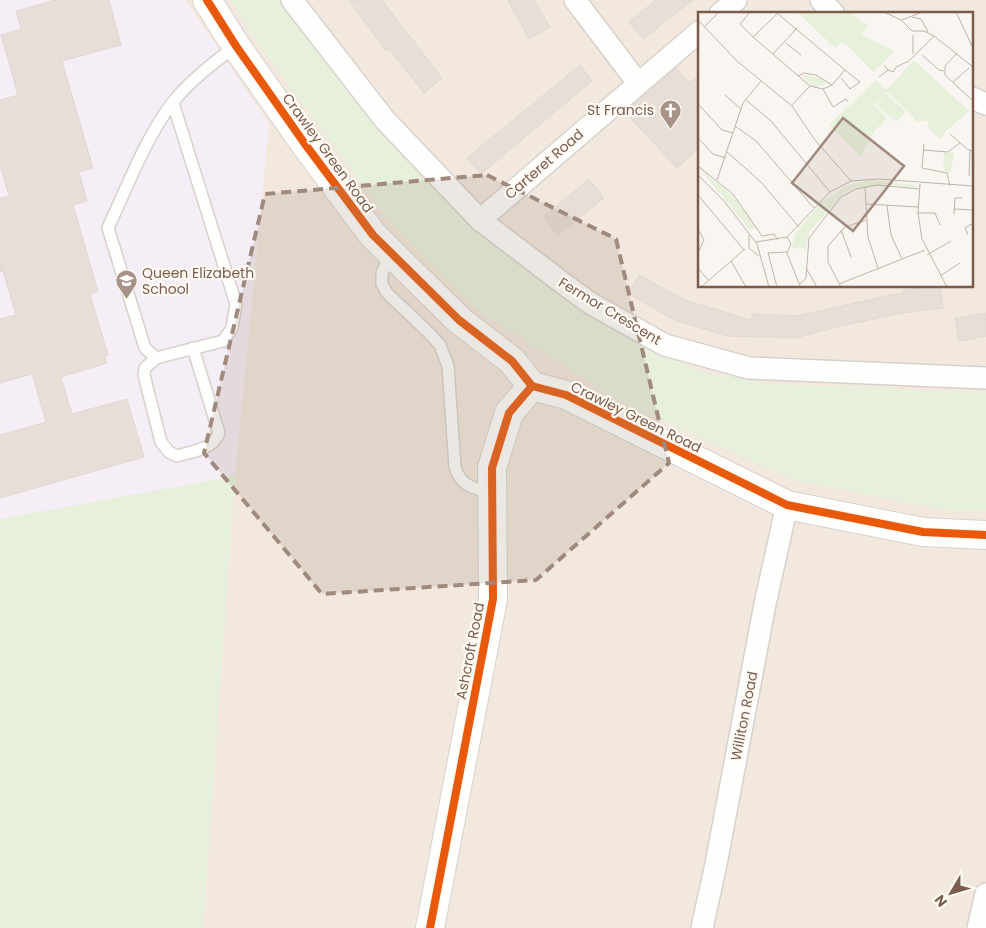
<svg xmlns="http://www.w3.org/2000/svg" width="986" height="928" viewBox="0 0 986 928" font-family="Poppins,sans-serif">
<rect width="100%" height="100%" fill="#f9f5f0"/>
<path fill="#f2e8de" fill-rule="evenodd" d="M0 0H986V928H0ZM700 14H972V286H700Z"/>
<path fill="#f6eef6" d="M0 0H185L269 124 235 476 203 928H0Z"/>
<g fill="#e7f0db">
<path d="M231 0H280L425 182 577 309 698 371 774 384 986 392V511H952L797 481 617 400 470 305 390 222 257 42Z"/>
<path d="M235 476 203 928H0V519Z"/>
</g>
<g fill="#e6ded7" stroke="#e2d8d2">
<path d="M55 0H109L121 45 62 61 93 168 79 172 87 201 73 205 98 291 90 294 108 355 105 356 107 363 61 377 72 414 127 399 144 457 0 498V435L46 422 32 374 0 383V319L16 315 3 271 0 272V198L9 196 0 166V100L18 95 1 35 21 29 16 11Z"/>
<path d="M349 0H382L442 78 424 93 389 49 386 51Z"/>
<path d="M508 0H534L550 27 529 39Z"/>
<path d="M656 0H693L643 39 629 22Z"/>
<path d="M580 65 592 81 481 174 467 158Z"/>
<path d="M676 68 690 83 700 74V147L677 168 625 112Z"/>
<path d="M589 179 604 198 558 235 543 217Z"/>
<path d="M639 275 687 301 752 320V314L797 316 904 292 903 290 930 286H940L943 308 902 313 841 326 795 338 728 336 677 321 628 294Z"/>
<path d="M986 313V336L959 341 955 318Z"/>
</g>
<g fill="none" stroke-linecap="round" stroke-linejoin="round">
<defs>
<g id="lane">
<path d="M173 103 236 304 232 328 223 341 156 358 145 348 108 228C126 189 147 135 173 102 191 80 213 63 236 46"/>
<path d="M391 253 382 273V284L387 293 426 330 440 345 448 366 455 467C461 487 474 488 492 493"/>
<path d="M156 358 145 368 144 375 161 442 169 452 177 456C194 451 212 450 219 433L193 348"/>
</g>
<g id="street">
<path d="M292 0 385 120 480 220 564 284 590 303 665 345 749 368 986 378"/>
<path d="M575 0 638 83"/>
<path d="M821 0 834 14"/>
<path d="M720 14 736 0"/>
<path d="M972 98 986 104"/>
<path d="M480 220 700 31"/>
<path d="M702 928 716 864 765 604 787 505"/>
<path d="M978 928 986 894"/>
</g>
<g id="secondary">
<path d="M207 0 236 46 305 144 373 235 459 320 512 361 532 386 566 395 787 505 923 532 986 535"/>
<path d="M430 928 493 599 492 468 509 413 532 386"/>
</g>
</defs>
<use href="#lane" stroke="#d7d1cb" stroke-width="14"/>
<use href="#street" stroke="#d7d1cb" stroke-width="24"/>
<use href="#secondary" stroke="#d9d2cb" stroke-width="30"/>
<use href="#lane" stroke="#fefefd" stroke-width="11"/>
<use href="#street" stroke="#fefefd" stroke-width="21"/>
<use href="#secondary" stroke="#fefefd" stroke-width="28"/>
<defs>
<g id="cycleway">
<path d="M207 0 236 46 305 144 373 235 459 320 512 361 532 386 566 395 787 505 923 532 986 535"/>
<path d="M430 928 493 599 492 468 509 413 532 386"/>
</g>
</defs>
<use href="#cycleway" stroke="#fffaf3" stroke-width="11"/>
<use href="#cycleway" stroke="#e8590c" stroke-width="8"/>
</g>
<path fill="#9f8a7d" fill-opacity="0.2" stroke="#9f8a7d" stroke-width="4" stroke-dasharray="10 6" stroke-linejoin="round" d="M487 175 616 239 669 463 536 580 322 594 204 453 265 194Z"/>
<defs>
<symbol id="church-pin" viewBox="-11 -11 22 30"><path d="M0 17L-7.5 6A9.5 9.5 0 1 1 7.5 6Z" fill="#a69286" stroke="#fffaf3"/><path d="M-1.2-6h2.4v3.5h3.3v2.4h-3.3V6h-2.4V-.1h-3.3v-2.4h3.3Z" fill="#fff"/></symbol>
<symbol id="school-pin" viewBox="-11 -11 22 30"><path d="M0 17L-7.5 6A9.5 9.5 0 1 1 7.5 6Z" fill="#a69286" stroke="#fffaf3"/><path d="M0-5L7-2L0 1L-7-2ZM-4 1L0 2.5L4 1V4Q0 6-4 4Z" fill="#fff"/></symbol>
</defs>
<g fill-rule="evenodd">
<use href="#church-pin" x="658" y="98" width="25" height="34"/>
<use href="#school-pin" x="114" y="268" width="25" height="34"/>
</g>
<g text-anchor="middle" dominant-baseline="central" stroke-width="4.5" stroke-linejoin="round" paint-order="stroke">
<g font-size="14" fill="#7a5c4d" stroke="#fffaf3" text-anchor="end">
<text x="654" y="110">St Francis</text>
<text x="142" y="273" text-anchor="start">Queen Elizabeth<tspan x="142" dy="16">School</tspan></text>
</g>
<g font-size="14" fill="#7a5c4d" stroke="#fffaf3">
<text transform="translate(328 153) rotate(54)">Crawley Green Road</text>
<text transform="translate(544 164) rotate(-41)">Carteret Road</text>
<text transform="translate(610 311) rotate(31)">Fermor Crescent</text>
<text transform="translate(636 417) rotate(26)">Crawley Green Road</text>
<text transform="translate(470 651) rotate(-79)">Ashcroft Road</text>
<text transform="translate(744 716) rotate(-79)">Williton Road</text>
</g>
</g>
<g transform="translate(698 12)">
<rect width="275" height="275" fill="#f9f5f0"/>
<path d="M99 0H152L171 14 163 22 197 39 175 60 150 34 144 30 137 36ZM216 48 271 99 246 121 242 127 230 116V109L216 110V105L189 80 176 93 189 106 176 120 163 145 131 113 178 68 188 78ZM110 63 127 68 130 71 117 76 103 64ZM188 82 208 99 198 110 178 93ZM256 140 255 147 252 161 245 159 246 141ZM0 155 35 184 58 216 52 218ZM171 168 218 173V176L192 173 156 176 146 181 112 219 107 237 94 236 97 222 123 191 148 174Z" fill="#e7f0db"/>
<path fill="none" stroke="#c2b3aa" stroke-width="1" d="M52 0 42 12 55 25 112 74 125 77 134 73M186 0 203 8 214 19H226L236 24 275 55M258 0 275 36M80 2 147 58 134 73 118 63 106 61 100 64M214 5 223 7 230 20M0 8 39 49 94 94 117 128 153 169M204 8 224 0M6 15 21 0M215 23V42M55 25 81 0M88 31 103 43M259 41 247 54V63L275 89M75 42 99 16M224 43 241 58 246 59M190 58 195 60 198 55 211 49 236 24M181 65 190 58 186 53M143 66 152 77 162 70 147 58M255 70 271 56M125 77 135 95 148 87 150 90M27 83 43 97M48 88 73 109 132 180M0 92 24 118 35 121M94 93 112 74M37 114 58 129 116 196M252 122 269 137 275 139M0 126 15 142 28 146M226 132 224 156 249 161 252 174M225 138 250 140 262 131M29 140 63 170 101 215M0 154 35 182 64 224 76 222 80 228M0 163 26 189 59 232 71 275M271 164 272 138M19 168 45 91 63 69M222 172 220 201 224 227 249 275M167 175 170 225 180 256M0 183 46 238M168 192 220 195M189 194 193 223 204 247M256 197 275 198V208M220 201H237L242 213M256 202 257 186H264M0 217 6 228 0 241M143 218 153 245M51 223V236L61 244M270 223 267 216 275 211M89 225 93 232 89 241 102 274M58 230 89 225 132 180 153 169 181 167 275 174M229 243 253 229M33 249 48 275M0 256 10 268M108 256 119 275M242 264 262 251M141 272 227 238M101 273 108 266 111 226 143 185 158 177 179 173 221 177M3 275 47 237M79 275 70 241 89 240M143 275 130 250V234L147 215 168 208"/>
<path fill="#9f8a7d" fill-opacity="0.15" stroke="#9f8a7d" stroke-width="2.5" d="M145 106 206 154 155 219 94 171Z"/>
<rect width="275" height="275" fill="none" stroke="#7a5c4d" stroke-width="2.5"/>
</g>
<g transform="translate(951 893) rotate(232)" stroke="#fffaf3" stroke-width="4" paint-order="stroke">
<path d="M0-4L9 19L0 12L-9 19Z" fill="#7a5c4d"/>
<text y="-8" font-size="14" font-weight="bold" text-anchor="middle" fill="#7a5c4d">N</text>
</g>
</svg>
